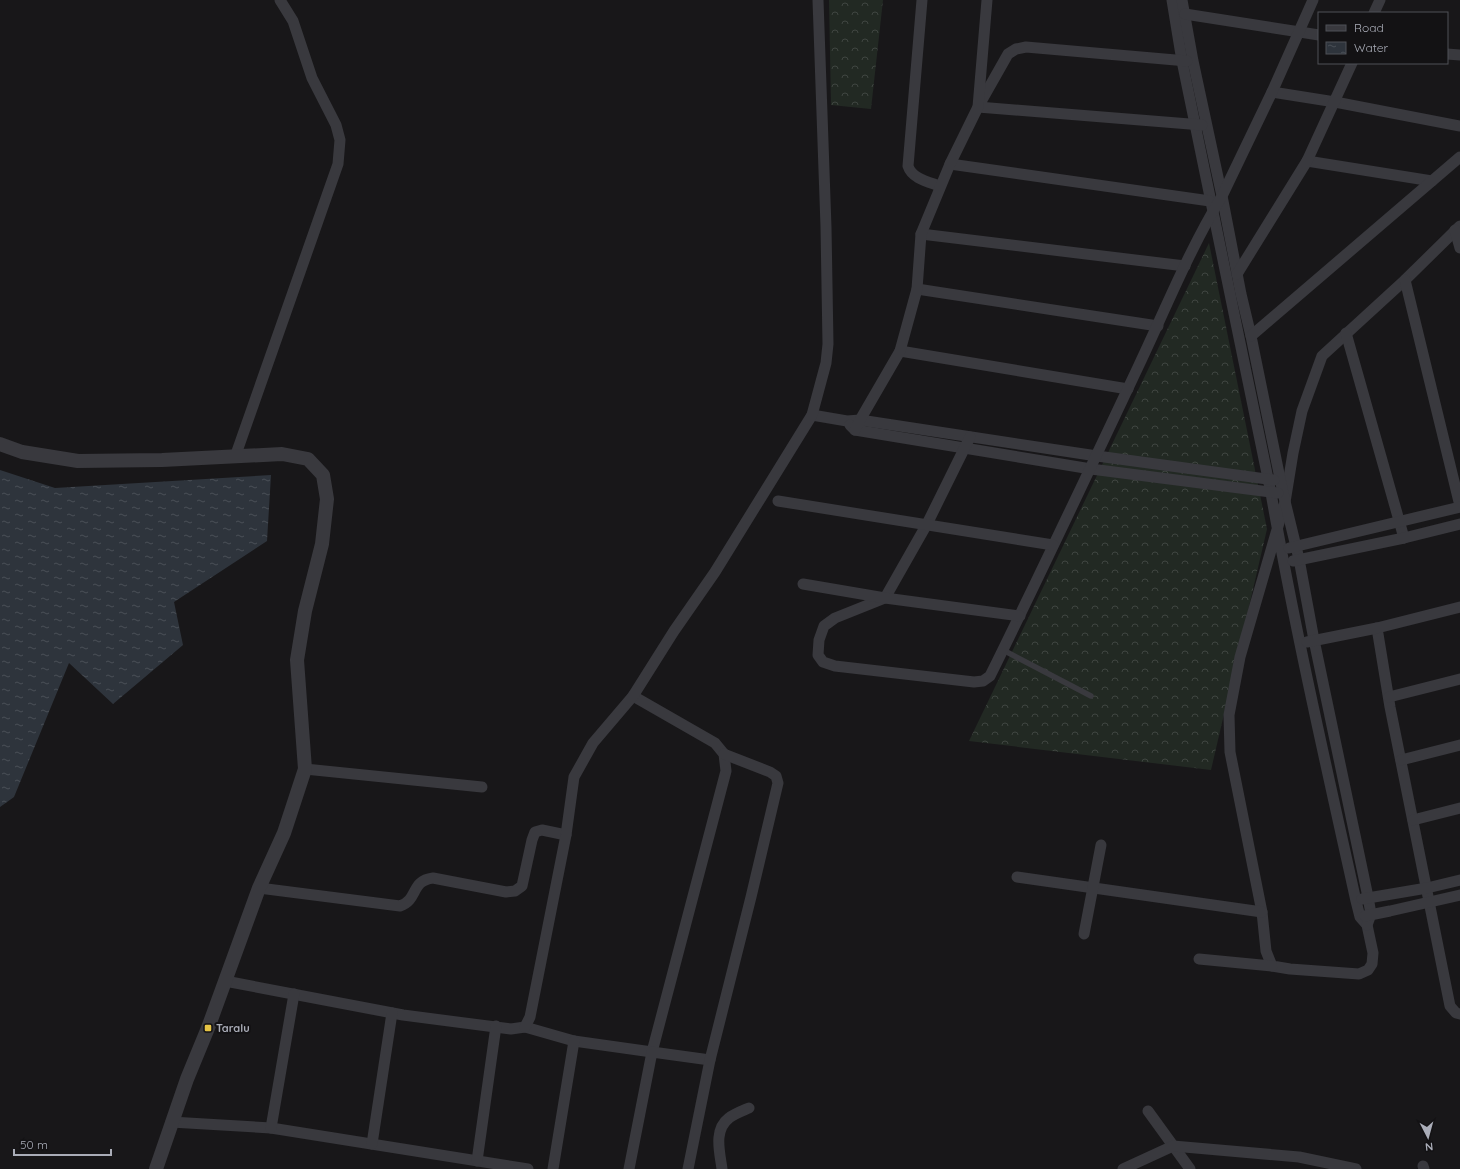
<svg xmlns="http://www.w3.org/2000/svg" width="1460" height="1169" viewBox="0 0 1460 1169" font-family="Quicksand,sans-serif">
<defs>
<pattern id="forest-crowns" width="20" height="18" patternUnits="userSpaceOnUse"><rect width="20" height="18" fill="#222923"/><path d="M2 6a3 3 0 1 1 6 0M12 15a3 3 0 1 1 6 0" fill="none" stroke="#3f4541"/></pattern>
<pattern id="water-ripples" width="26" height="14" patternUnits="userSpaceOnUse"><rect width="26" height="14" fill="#2e343c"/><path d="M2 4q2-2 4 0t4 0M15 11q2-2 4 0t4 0" fill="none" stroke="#4a4f56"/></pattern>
</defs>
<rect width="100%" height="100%" fill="#181719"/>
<g fill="url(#forest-crowns)">
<path d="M829 0H883L871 109 831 105Z"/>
<path d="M1209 243 1267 529 1211 770 969 741Z"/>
</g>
<path fill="url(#water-ripples)" d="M0 470 55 488 271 475 267 541 174 602 183 645 113 704 69 663 14 797 0 807Z"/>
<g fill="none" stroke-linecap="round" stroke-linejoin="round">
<path stroke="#39393e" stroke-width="5.5" d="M1003 650 1091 696"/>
<g stroke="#39393e" stroke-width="11">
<path d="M922 0 908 166C912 179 929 182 940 186"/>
<path d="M1172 0 1182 61 1271 493C1295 630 1326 765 1356 901L1360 917 1367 925 1373 953 1372 964 1368 970 1359 974 1290 969 1272 966 1266 951 1262 912 1230 752 1229 715 1240 657 1285 502 1293 453 1302 411 1322 356 1405 280 1460 226"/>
<path d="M1182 0 1193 61 1222 196 1241 294 1251 336 1283 493 1299 559 1314 640 1368 897 1371 914 1367 925"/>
<path d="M1374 13 1380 0"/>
<path d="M1185 14 1319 35"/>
<path d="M1447 54 1460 55"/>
<path d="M1187 61 1026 47 1016 49 1008 54 978 107 1202 125"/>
<path d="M1272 92 1335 102 1460 126"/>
<path d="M1307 161 1432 181"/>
<path d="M950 164 1210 201"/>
<path d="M1455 230 1460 248"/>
<path d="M921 234 1185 266"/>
<path d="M1237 274 1307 161 1352 63"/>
<path d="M1405 280 1460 506"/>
<path d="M917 289 1158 326"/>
<path d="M1346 333 1404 538"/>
<path d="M1251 336 1460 157"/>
<path d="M900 351 1128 389"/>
<path d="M812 415 847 421 860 420 1097 456 1274 480"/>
<path d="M850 425 855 430 1091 469 1278 493"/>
<path d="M855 430 860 420 900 351 917 289 921 234 950 164 978 107 987 0"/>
<path d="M970 437 927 524 885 598 835 618 824 626 819 640 818 655 823 662 835 666 974 682 983 681 990 676C1041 573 1090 469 1139 365 1166 308 1189 250 1222 196L1272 92 1313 0"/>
<path d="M235 457 338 164 340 140 336 125 312 78 293 21 280 0"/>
<path d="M778 501 1053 545"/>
<path d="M1289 548 1460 507"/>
<path d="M1293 561 1404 538 1460 524"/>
<path d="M803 584 885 598 1020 616"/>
<path d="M1377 628 1390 707 1450 1006 1456 1013 1460 1014"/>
<path d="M1307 642 1377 628 1460 607"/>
<path d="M1389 697 1460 679"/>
<path d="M1401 760 1460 745"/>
<path d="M305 769 482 787"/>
<path d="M1413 820 1460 808"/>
<path d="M1017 877 1262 912"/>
<path d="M259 888 400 906C419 899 410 881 433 878L506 892 515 891 522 886 532 840 535 832 542 830 566 835"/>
<path d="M1362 899 1427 888 1460 880"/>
<path d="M1365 916 1390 911 1460 895"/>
<path d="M1084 934 1101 845"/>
<path d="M1199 959 1272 966"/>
<path d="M225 981 403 1015 511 1029 525 1027 574 1041 652 1052 726 771 724 754 715 743 633 696"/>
<path d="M525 1027 530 1017 566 835 574 777 593 743 633 696 674 631 715 572 812 415 826 363 828 344 826 227 818 0"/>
<path d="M1148 1111 1190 1169"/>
<path d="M171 1122 271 1128 528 1169"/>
<path d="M271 1128 294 994"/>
<path d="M372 1144 392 1013"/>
<path d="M477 1161 496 1026"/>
<path d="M1423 1166 1424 1169"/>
<path d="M553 1169 574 1041"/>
<path d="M629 1169 652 1052 710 1060"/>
<path d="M688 1169 710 1060 751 897 778 783 776 776 770 772 724 754"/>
<path d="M722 1169C720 1153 713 1130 729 1118 734 1114 742 1111 749 1108"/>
<path d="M1123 1169 1173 1146 1299 1157 1356 1169"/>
</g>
<path stroke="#39393e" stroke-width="14" d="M0 444 22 452 78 461 162 460 282 454 308 459 323 475 327 499 322 544 305 611 297 660 305 769 284 833 259 888 208 1028 187 1079 156 1169"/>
</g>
<rect fill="#e5c344" stroke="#131214" stroke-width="1.5" x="204" y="1024" width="8" height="8" rx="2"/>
<g text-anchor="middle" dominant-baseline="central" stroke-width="4" stroke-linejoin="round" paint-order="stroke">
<g font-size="11" font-weight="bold" fill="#aaadb8" stroke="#131214" text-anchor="start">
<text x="216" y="1028">Taralu</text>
</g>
</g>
<rect x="1318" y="12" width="130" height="52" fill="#131214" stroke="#4f5056"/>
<rect x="1326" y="25" width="20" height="6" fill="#39393e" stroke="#4f5056"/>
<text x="1354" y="32" font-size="12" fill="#aaadb8">Road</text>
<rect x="1326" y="42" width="20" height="12" fill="url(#water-ripples)" stroke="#4f5056"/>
<text x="1354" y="52" font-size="12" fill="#aaadb8">Water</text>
<g transform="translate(1428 1137) rotate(174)" stroke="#131214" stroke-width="3" paint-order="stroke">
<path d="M0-3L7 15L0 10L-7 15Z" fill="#aaadb8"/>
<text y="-6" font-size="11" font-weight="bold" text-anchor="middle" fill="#aaadb8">N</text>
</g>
<path d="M14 1149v6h97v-6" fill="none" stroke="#aaadb8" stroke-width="2"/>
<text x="20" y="1149" font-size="12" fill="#aaadb8" stroke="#131214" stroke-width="3" paint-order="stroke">50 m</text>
</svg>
